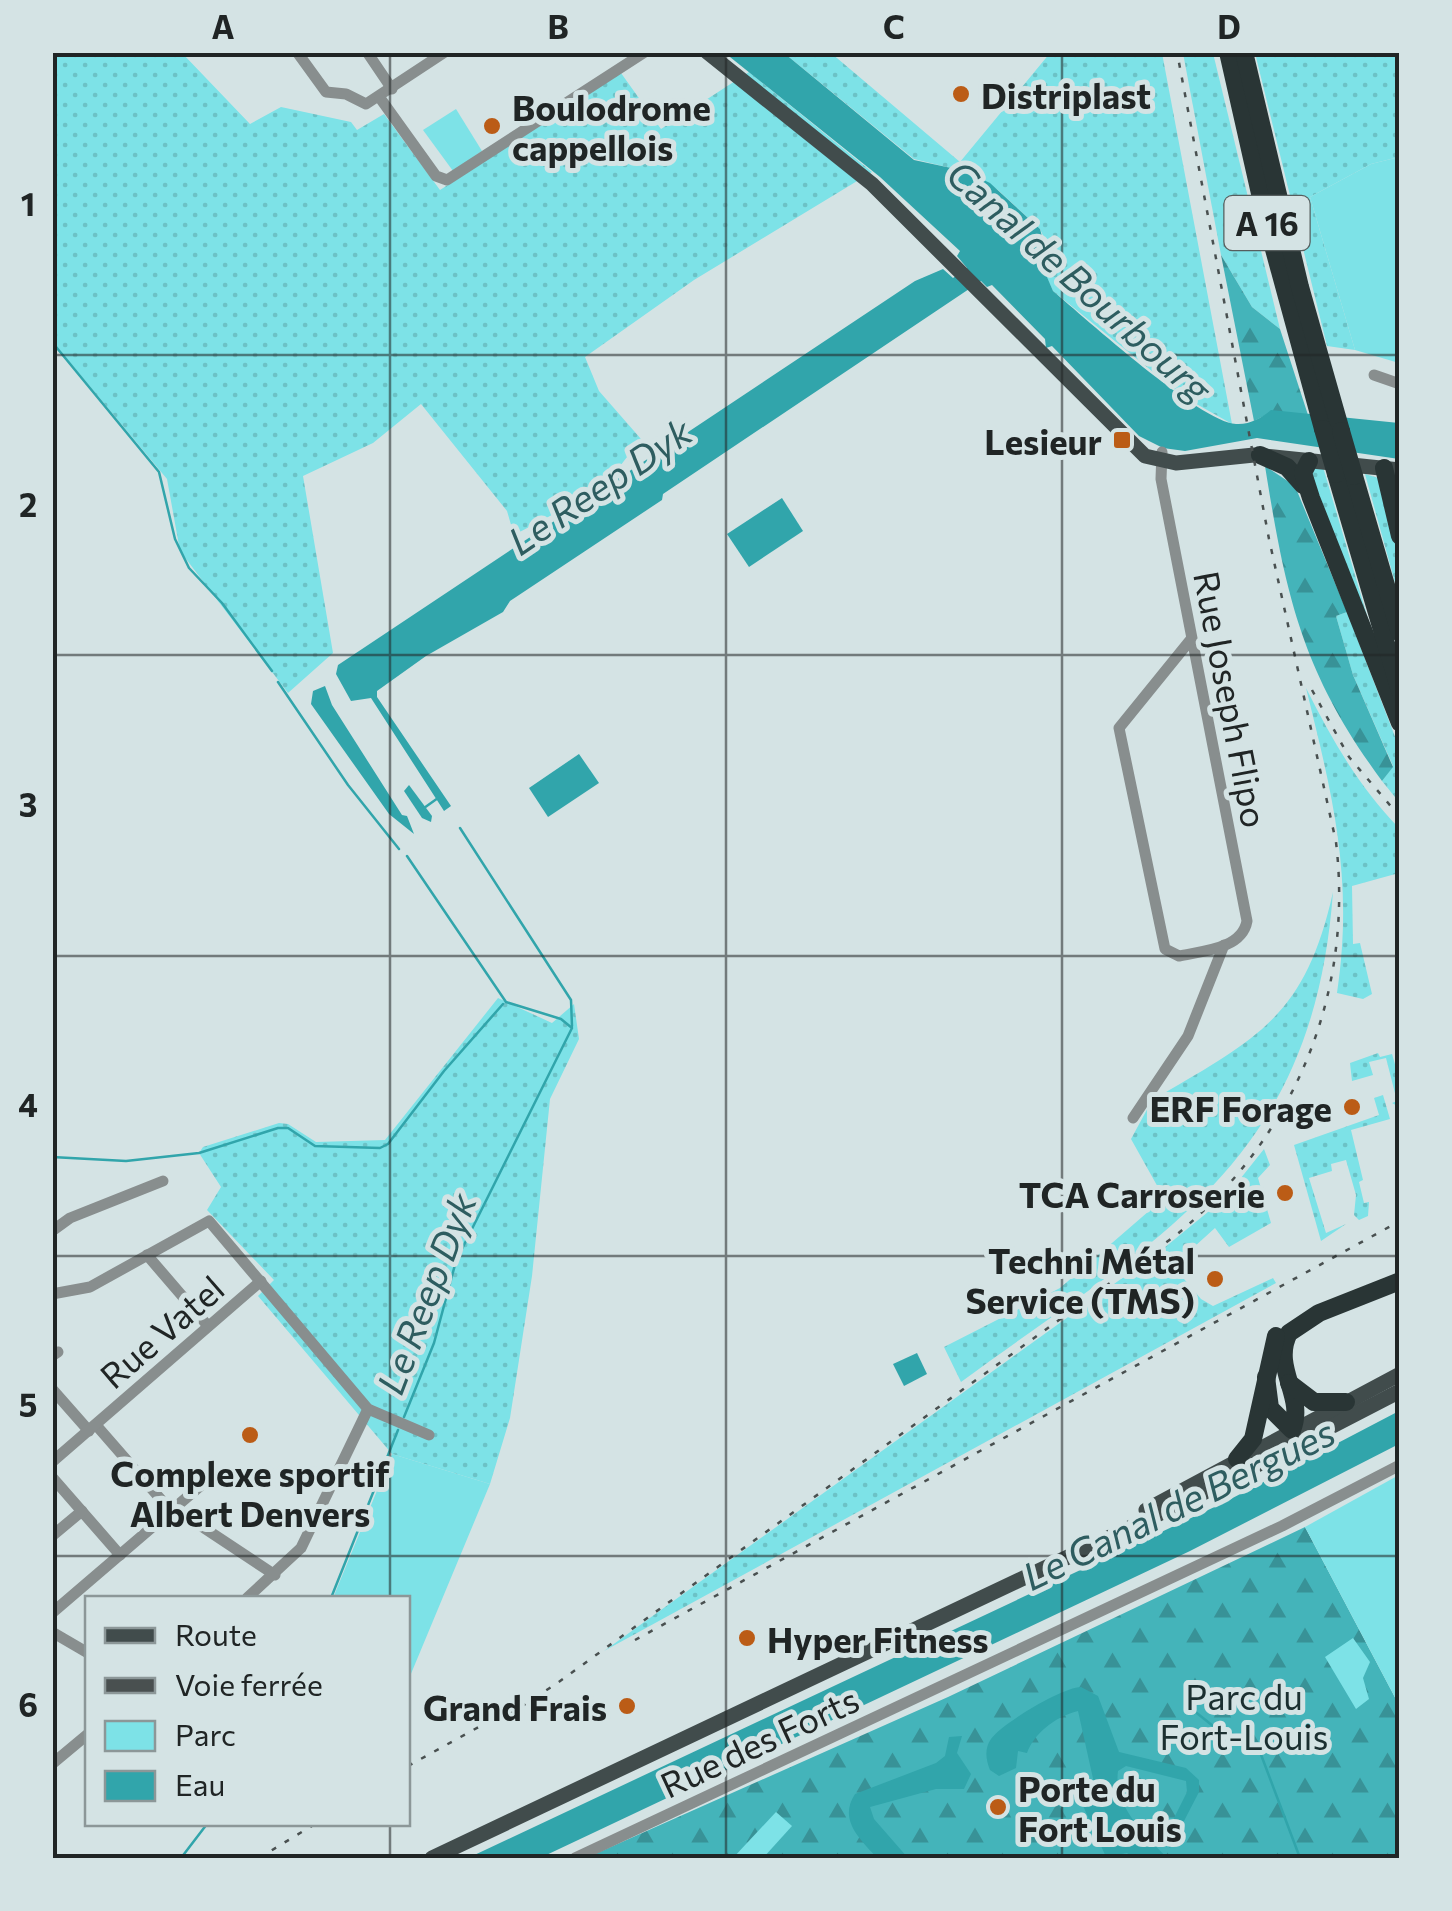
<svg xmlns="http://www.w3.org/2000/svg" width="1452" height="1911" viewBox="0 0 1452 1911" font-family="Commissioner,sans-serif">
<defs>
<pattern id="grass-dots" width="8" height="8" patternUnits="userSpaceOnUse" patternTransform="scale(2.5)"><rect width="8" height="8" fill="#7de2e7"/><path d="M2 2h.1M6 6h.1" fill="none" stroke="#6cc2c6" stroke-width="1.8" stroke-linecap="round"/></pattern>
<pattern id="forest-firs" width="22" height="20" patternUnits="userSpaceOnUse" patternTransform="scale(2.5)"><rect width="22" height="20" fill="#44b4ba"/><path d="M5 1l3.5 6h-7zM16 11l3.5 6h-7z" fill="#389297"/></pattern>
</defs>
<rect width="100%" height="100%" fill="#d4e3e4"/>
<g fill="url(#grass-dots)">
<path d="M53 53H182L250 124 281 107 351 122 357 130 384 114 440 190 621 73 661 129 749 72 872 172 694 280 585 357 599 391 641 439 603 488 514 535 507 511 421 404 373 443 303 476 333 653 288 693 180 551 167 479 53 342Z"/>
<path d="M784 53H831L960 162 1050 53H1162L1232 424 1184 397 1053 291 1044 271 1045 240 1040 229 998 190 975 174 914 159Z"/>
<path d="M1183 53H1213L1280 329 1252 307 1221 255Z"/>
<path d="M1255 53H1399V157L1371 164 1310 197 1355 350 1327 346Z"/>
<path d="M1323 467 1384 673 1308 471Z"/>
<path d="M1365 474 1382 479 1387 487 1399 557V597Z"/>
<path d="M1347 612 1399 747V802L1382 781 1393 766 1353 675 1336 616Z"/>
<path d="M1306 688C1332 740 1359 787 1399 828V873L1352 886 1353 944 1360 943 1372 994 1363 999 1337 993C1354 879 1333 797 1306 688Z"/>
<path d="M1333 892C1313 1165 1158 1237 961 1382L944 1347 1060 1288 1164 1198 1131 1139 1150 1104 1161 1095C1261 1037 1306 1013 1333 892Z"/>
<path d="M498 998 552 1023 574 1004 579 1039 550 1099 532 1276 510 1418 490 1484 392 1454 258 1296 274 1280 207 1210 221 1187 199 1153 203 1147 279 1123 288 1124 316 1142 385 1140Z"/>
<path d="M1378 1053 1380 1057 1392 1054 1399 1078V1107L1392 1103 1397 1101 1386 1058 1369 1062 1373 1075 1352 1081 1350 1063Z"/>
<path d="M1383 1095 1390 1119 1351 1130 1363 1180 1359 1182 1364 1203 1369 1202 1368 1216 1359 1220 1354 1215 1356 1195 1346 1160 1331 1164 1332 1171 1309 1178 1326 1233 1346 1224 1321 1241 1294 1145 1379 1115 1374 1098Z"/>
<path d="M1264 1149 1270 1165 1258 1178 1271 1223 1229 1247 1215 1228 1173 1266 1201 1299 1213 1306 1273 1278 1276 1283 604 1651 1164 1248 1225 1198Z"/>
</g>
<g fill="url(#forest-firs)">
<path d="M1221 255 1252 307 1280 329 1308 415 1268 414 1254 421Z"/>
<path d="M1265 466 1295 486 1347 612 1336 616 1353 675 1393 767 1382 781C1302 672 1286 597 1265 466Z"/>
<path d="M1305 1527 1399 1705V1858H586L948 1697Z"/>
</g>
<g fill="#7de2e7">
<path d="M456 109 482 151 453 171 423 130Z"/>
<path d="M1399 157V363L1355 350 1310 197 1371 164Z"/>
<path d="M392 1454 490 1484 408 1681V1598H333Z"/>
<path d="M1399 1475V1705L1305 1527Z"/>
<path d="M1353 1638 1370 1662 1363 1678 1369 1699 1356 1709 1325 1657Z"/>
<path d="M776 1812 792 1826 763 1858H733Z"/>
</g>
<g fill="#31a5ab">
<path d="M725 53H784L914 160 965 171 990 183 1040 229 1046 251 1044 270 1053 291C1085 318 1200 422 1236 424 1249 425 1262 418 1271 410L1399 423V459L1257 438 1185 451 1163 448 1139 436 1052 346 1046 348 1045 339 992 285 987 287 981 281 663 494 662 500 510 601 503 612 426 656 377 691V697L451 806 444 811 371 698 351 701 336 674 338 665 915 281 943 269 953 278 967 268 957 256 960 251 880 177Z"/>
<path d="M782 498 803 531 749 567 727 534Z"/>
<path d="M325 686 332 705 402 815 407 816 414 834 389 814 311 704 313 691Z"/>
<path d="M579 754 599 783 548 817 529 788Z"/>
<path d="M409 785 432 816 431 822 422 818 404 791Z"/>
<path d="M917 1353 927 1374 904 1386 893 1364Z"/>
<path d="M1399 1411V1444L1190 1551 540 1858H468L1223 1503Z"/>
<path d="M1081 1687 1098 1696 1119 1752 1186 1768 1199 1780V1792L1170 1848 1162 1842 1187 1792 1186 1781 1126 1766 1118 1771C1113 1807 1146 1835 1167 1858H1133L1127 1853 1106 1857 1080 1799 1094 1783 1078 1711C1054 1717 1034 1734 1027 1753L1018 1751 1016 1768 999 1776 990 1770C986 1760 984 1749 991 1739 1001 1724 1063 1687 1081 1687Z"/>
<path d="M962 1736 957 1753 971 1774 964 1789H936L870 1807 874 1819 908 1858H877C860 1839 838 1820 855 1794L936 1763 945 1756 949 1737Z"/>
</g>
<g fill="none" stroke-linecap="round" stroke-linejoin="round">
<g stroke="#31a5ab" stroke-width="2.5">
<path d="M52 342 159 472 175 539 189 568 222 603 272 671"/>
<path d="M278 682 348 785 399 849"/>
<path d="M424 808 438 798"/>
<path d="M460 828 571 1000 572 1026"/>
<path d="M52 1157 126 1161 199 1153 278 1128H288L315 1146 380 1148 388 1144 444 1071 503 1004"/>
<path d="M404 1417 434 1343 456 1261 572 1028 561 1019 506 1002 407 856"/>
<path d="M331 1598 398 1430"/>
<path d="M1193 1710 1213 1726 1257 1744 1300 1858"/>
<path d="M181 1858 207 1824"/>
</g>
<g stroke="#888e8e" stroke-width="11">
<path d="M297 52 326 92 346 94 366 104 445 52"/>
<path d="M367 52 392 89"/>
<path d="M380 98 436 176 447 180 645 52"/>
<path d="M1374 375 1400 384"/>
<path d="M1162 452 1161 479 1247 921C1242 949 1203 951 1179 956L1165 949 1119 728 1192 638"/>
<path d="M1133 1118 1188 1036 1224 945"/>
<path d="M52 1231 70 1218 163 1181"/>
<path d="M147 1255 208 1326"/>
<path d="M52 1294 90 1287 209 1221 368 1409 429 1435"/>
<path d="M52 1356 58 1352"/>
<path d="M52 1389 89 1431"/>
<path d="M96 1425 171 1511"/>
<path d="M52 1462 261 1281"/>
<path d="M52 1477 120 1555"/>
<path d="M174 1508 275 1575"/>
<path d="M52 1536 82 1511"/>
<path d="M247 1598 301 1548 368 1409"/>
<path d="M52 1613 213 1475"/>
<path d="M52 1632 88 1653"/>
<path d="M52 1764 88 1734"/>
<path d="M575 1858 1282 1526 1400 1465"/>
</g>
<g stroke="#414c4c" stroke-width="15">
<path d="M707 52 872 184 1145 456 1176 463 1254 455 1400 470"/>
<path d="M1146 1510 1400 1374"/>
<path d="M432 1858 1199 1495 1400 1391"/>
</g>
<g stroke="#293535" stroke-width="18">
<path d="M1228 52 1266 220 1323 429"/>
<path d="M1244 52 1300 287 1341 431"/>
<path d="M1260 455 1287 467 1303 485"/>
<path d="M1309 461 1303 473 1311 498 1400 723"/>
<path d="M1384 468 1400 536"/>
<path d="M1336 474 1400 691"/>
<path d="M1354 476 1400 633"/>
<path d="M1266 1377 1270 1408 1292 1430C1306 1396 1271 1368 1289 1333L1319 1313 1400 1281"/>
<path d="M1289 1383 1314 1402H1346"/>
<path d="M1237 1459 1253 1439 1276 1336"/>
</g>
<g stroke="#495050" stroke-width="2.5" stroke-dasharray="5 10" stroke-linecap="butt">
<path d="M1312 690 1349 757 1400 817"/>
<path d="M635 1640 1400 1221"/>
<path d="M496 1723 556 1684 1175 1236C1294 1138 1354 995 1336 842L1269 539 1177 52"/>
<path d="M408 1766 504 1713"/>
<path d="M259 1858 315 1824"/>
</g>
<g stroke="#293535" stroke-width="18">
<path d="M1323 429 1336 474"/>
<path d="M1341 431 1354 476"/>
</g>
</g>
<path fill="none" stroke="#202525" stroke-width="2.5" stroke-opacity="0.55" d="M390 52V1598M726 52V1858M1062 52V1858M52 355H1400M52 655H1400M52 956H1400M52 1256H1400M52 1556H1400M390 1824V1858"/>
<g fill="#bb5c16" stroke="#d4e3e4" stroke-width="4">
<circle cx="961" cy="94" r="10"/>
<circle cx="492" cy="126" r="10"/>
<rect x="1112" y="430" width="20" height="20" rx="5"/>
<circle cx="1352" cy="1107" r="10"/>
<circle cx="1285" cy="1193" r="10"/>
<circle cx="1215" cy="1279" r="10"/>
<circle cx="250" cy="1435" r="10"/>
<circle cx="747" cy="1638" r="10"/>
<circle cx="627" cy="1706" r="10"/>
<circle cx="998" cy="1807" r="10"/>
</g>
<g text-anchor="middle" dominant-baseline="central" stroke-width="10" stroke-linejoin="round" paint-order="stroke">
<rect fill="#d4e3e4" stroke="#565e5e" stroke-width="2.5" x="1224.5" y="196" width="85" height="54" rx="8"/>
<g font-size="32" font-weight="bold" fill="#202525">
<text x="1267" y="223">A 16</text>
</g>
<g font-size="35" font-weight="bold" fill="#202525" stroke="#d4e3e4" text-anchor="end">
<text x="981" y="94" text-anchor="start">Distriplast</text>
<text x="512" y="106" text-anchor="start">Boulodrome<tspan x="512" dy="40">cappellois</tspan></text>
<text x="1102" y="440">Lesieur</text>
<text x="1332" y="1107">ERF Forage</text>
<text x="1265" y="1193">TCA Carroserie</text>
<text x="1195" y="1259">Techni Métal<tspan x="1195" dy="40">Service (TMS)</tspan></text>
<text x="250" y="1472" text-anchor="middle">Complexe sportif<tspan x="250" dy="40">Albert Denvers</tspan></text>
<text x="767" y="1638" text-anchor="start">Hyper Fitness</text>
<text x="607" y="1706">Grand Frais</text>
<text x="1018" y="1787" text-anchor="start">Porte du<tspan x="1018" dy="40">Fort Louis</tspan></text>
</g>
<g font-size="35" fill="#202525" stroke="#d4e3e4">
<text transform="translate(1232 699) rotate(79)">Rue Joseph Flipo</text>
<text transform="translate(161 1331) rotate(-41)">Rue Vatel</text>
<text transform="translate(759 1741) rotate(-25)">Rue des Forts</text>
</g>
<g font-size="35" fill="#1b2f30" stroke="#d4e3e4">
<text x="1244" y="1695">Parc du<tspan x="1244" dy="40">Fort-Louis</tspan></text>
</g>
<g font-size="38" font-style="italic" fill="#2e5d60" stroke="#d4e3e4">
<text transform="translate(1080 280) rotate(42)">Canal de Bourbourg</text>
<text transform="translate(599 485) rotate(-34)">Le Reep Dyk</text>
<text transform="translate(425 1293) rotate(-69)">Le Reep Dyk</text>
<text transform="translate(1178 1503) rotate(-26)">Le Canal de Bergues</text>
</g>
</g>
<rect width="1452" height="1911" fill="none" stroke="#d4e3e4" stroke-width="110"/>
<rect x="85" y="1596" width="325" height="230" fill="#d4e3e4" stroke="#8c9798" stroke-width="2.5"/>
<rect x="105" y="1628" width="50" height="15" fill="#414c4c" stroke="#8c9798" stroke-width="2.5"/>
<text x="175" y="1646" font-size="30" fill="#202525">Route</text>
<rect x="105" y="1678" width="50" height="15" fill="#495050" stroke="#8c9798" stroke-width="2.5"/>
<text x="175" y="1696" font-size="30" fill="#202525">Voie ferrée</text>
<rect x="105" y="1721" width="50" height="30" fill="#7de2e7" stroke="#8c9798" stroke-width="2.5"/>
<text x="175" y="1746" font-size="30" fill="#202525">Parc</text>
<rect x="105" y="1771" width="50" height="30" fill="#31a5ab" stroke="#8c9798" stroke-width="2.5"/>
<text x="175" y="1796" font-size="30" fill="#202525">Eau</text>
<rect x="55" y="55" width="1342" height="1801" fill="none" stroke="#202525" stroke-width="4"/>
<g font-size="32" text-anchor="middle" font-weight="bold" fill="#202525">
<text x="223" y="39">A</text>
<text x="558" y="39">B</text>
<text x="894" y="39">C</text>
<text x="1229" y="39">D</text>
<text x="28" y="216">1</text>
<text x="28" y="517">2</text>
<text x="28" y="817">3</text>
<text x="28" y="1117">4</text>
<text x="28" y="1417">5</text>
<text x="28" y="1717">6</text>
</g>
</svg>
